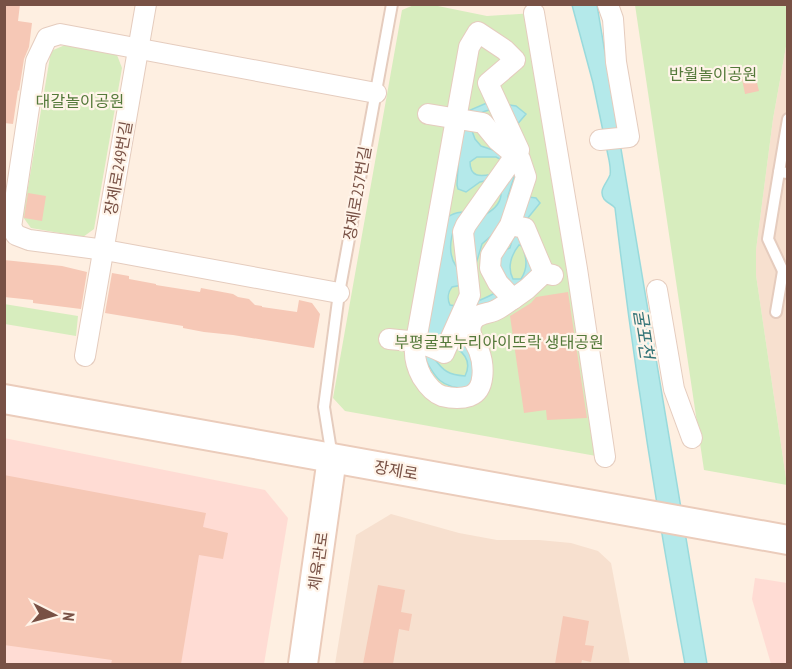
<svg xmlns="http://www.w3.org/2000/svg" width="792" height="669" viewBox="0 0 792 669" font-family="'PT Sans Narrow','Noto Sans KR',sans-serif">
<rect width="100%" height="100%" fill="#feefe1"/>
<g fill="#f7e0cf">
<path d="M787 41V485L756 275V250L773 119Z"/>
<path d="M391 514 459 533 497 540H539L571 543 598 551 611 563 630 664H335L356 535Z"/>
</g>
<g fill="#ffdcd4">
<path d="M4 438 265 490 288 518 264 664H5Z"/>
<path d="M755 578 787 583V664H771L752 599Z"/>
</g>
<g fill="#d7edbe">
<path d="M428 4 487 16 534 13 613 459 345 411 333 398 402 10 414 5Z"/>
<path d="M635 5H787V41L773 119 756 250V275L787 485 704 470Z"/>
<path d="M65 45 117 55 122 68 94 229 83 237 31 228 23 217 51 51Z"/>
<path d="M4 304 78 316 76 336 5 324Z"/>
</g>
<g fill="#b4e9ea" stroke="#99dadc" stroke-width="1.5" fill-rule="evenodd">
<path d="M572 5H597L707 664H685C657 513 633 361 615 208 612 204 607 203 604 199 598 190 607 183 610 175 611 170 610 166 609 160L593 83Z"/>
<path d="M489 102 516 106 526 114 515 127 493 110C479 110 476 117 471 128L475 139 481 146 499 152 516 171 508 196 506 219 499 229 482 244 476 264 462 285 452 287C448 292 447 299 450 305 465 308 482 300 495 293L496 261 500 252 510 248 514 233 529 197 536 198 540 203 527 219 533 270C526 290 498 299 481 306L476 377 469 388C441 389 435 378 423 355L448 217C460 208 472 214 486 214 495 209 502 201 501 191L490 180 480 182 466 192 458 189 457 185 459 148 468 111ZM477 157H496L502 160 492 174C480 177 470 177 470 162ZM455 226 461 267 456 266C448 255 450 239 455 226ZM519 245 522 246C527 258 528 268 521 279H513C507 268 511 255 519 245ZM449 344C462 350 473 360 465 376 449 375 443 371 434 358Z"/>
</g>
<g fill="#f6c8b6">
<path d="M4 4H20L18 21 32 23 29 47 24 59 19 91 18 90 13 124 4 123Z"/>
<path d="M755 75 759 91 745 94 742 79Z"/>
<path d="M28 193 46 196 42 221 24 218Z"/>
<path d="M4 260 62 266 87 272 81 309 33 303V300L4 297Z"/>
<path d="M112 273 129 276V279L156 284V285L200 292 201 288 233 294 238 297 249 299 255 305 262 306V307L297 312 299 300 312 303 320 314 314 348 233 335 204 332 183 328V326L105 313Z"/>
<path d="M568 292 587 418 547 420 546 410 524 413 510 316 531 303 536 297Z"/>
<path d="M4 475 206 513 203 527 228 533 223 559 199 555 181 664H111L112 660 4 645Z"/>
<path d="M378 585 405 590 401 612 412 614 409 631 399 629 393 664H363Z"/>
<path d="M563 616 589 621 585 645 594 646 591 662 582 660 581 664H555Z"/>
</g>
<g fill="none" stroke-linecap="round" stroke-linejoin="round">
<defs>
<g id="lane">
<path d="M788 119 779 172 788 173"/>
<path d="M779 172 768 239 783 271"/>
<path d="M776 312 783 271 787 272"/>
<path d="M332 457 324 407 339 293 392 4"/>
</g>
<g id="street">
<path d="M534 13 577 269 605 457"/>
<path d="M428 114 483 123 497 140 520 159 526 177 510 225 491 255 490 268 498 283 513 299 527 289 544 273 553 275"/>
<path d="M600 140 629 137 616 62 613 19 608 5"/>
<path d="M510 225 525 228 544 273"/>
<path d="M657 290 674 389 692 438"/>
<path d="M339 293 105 250 29 240 16 235 11 227 36 61 47 38 60 34 376 93"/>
<path d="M389 339C412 341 423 342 444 353L470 295 463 232 466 225 519 150 488 83 515 60 505 50 478 32 469 47 416 341C413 354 416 366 422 377 427 385 433 393 442 396 450 398 461 399 470 396 486 390 484 364 479 351 475 341 466 332 473 321 478 313 487 314 494 311 501 308 507 303 513 299"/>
<path d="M85 356 146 4"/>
</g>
<g id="secondary">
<path d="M4 399 788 540"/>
<path d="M303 664 332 458"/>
</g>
</defs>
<use href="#lane" stroke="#e5ccbe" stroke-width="14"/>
<use href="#street" stroke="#e5ccbe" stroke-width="22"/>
<use href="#secondary" stroke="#ebccbb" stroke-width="32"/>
<use href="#lane" stroke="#fff" stroke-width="10"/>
<use href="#street" stroke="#fff" stroke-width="20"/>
<use href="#secondary" stroke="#fff" stroke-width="28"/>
</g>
<g text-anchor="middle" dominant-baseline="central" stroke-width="4.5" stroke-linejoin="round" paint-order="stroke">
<g font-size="16" fill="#54793a" stroke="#fff4e9">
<text x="713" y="74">반월놀이공원</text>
<text x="80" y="101">대갈놀이공원</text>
<text x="499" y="342">부평굴포누리아이뜨락 생태공원</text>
</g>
<g font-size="16" fill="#785145" stroke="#fff4e9">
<text transform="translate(118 168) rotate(-80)">장제로249번길</text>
<text transform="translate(357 193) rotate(-80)">장제로257번길</text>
<text transform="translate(396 470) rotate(10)">장제로</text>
<text transform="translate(318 561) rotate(-82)">체육관로</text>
</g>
<g font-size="18" font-style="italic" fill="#357578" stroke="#fff4e9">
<text transform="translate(644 334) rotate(81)">굴포천</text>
</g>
</g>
<rect width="792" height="669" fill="none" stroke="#785145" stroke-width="12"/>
<g transform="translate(54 615) rotate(96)" stroke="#fff4e9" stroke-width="4.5" paint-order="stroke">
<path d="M0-4.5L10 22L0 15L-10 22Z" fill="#785145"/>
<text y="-9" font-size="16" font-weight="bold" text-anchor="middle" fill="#785145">N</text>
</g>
</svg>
